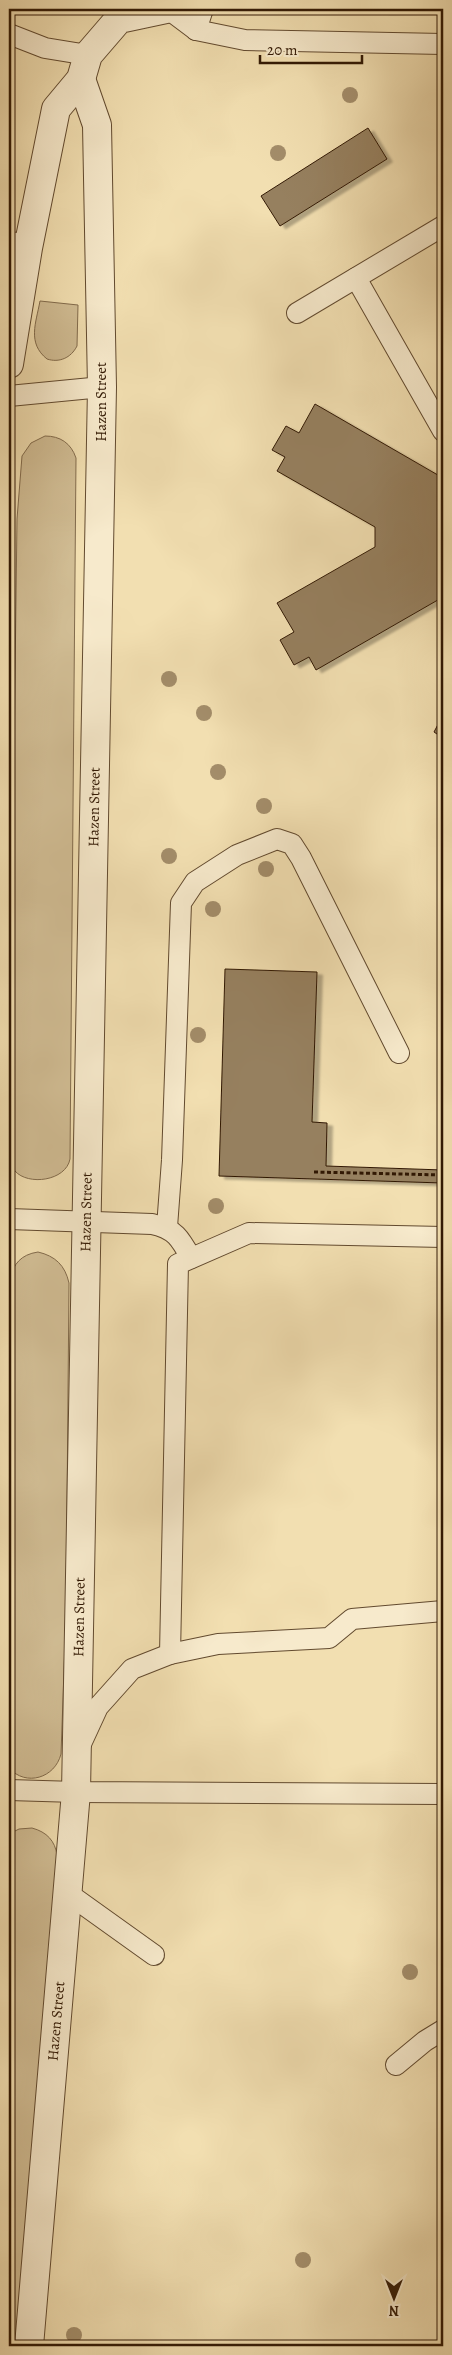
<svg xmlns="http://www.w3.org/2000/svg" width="452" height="2355" viewBox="0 0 452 2355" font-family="Alegreya,serif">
<defs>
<filter id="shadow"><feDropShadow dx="5.5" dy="3" stdDeviation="1" flood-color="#0004"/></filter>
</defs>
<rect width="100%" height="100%" fill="#f2dfb1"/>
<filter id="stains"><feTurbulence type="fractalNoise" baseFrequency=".004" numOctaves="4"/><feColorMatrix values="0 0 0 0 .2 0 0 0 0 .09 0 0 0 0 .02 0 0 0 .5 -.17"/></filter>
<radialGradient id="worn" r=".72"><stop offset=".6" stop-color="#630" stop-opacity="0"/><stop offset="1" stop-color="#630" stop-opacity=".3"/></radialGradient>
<g fill="#d1bd94" stroke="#826b4c">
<path d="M40 301 78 305 77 346C71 358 59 363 47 359 27 343 36 323 40 301Z"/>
<path d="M45 436C60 436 71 443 76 458L70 1159C66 1181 28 1186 15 1171 11 1166 11 1161 9 1156L17 519 22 456 31 443Z"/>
<path d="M38 1252C55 1256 65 1265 69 1283L66 1616 61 1754C55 1778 26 1787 9 1768V1320C9 1293 3 1257 38 1252Z"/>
<path d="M32 1828C47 1832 55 1841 57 1855L18 2346H9V1834L19 1829Z"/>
</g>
<g fill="#96805e" stroke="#321904" filter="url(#shadow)">
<path d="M384 9H418V10L384 11Z"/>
<path d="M368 128 387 159 280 226 261 196Z"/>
<path d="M315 404 443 478V597L316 670 309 657 294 665 280 640 294 632 277 603 375 547V527L277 471 285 457 272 450 286 426 299 433Z"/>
<path d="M443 715V738L434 732Z"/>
<path d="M225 969 317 972 312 1122 327 1123 326 1166 443 1170V1183L219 1176Z"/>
</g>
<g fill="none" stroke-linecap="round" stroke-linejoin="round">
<defs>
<g id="lane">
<path d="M168 9 196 30 245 40 443 44"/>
<path d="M196 30 203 9"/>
<path d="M9 34 45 48 88 55"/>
<path d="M9 241 28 248"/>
<path d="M356 278 443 431"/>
<path d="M297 313 443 226"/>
<path d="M9 396 102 387"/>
<path d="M9 1219 152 1224C175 1229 180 1238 191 1258"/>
<path d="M167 1227 172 1160 181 903 195 882 237 855 277 839 292 844 301 858 399 1053"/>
<path d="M170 1654 218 1644 329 1638 352 1619 443 1611"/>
<path d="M80 1746 98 1707 132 1669 170 1654 178 1264 249 1233 443 1237"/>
<path d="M9 1790 76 1792 443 1794"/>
<path d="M66 1892 154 1955"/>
<path d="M396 2065 425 2041 443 2030"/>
</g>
<g id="street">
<path d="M9 364 28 248 56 109 81 79 88 55 119 19 166 9"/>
<path d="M29 2346 76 1792 102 387 97 125 81 79"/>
</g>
</defs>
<use href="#lane" stroke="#624a2f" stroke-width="22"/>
<use href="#street" stroke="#624a2f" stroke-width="30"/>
<path stroke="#321904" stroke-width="3" stroke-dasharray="4 2.5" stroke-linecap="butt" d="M314 1172 443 1175"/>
<use href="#lane" stroke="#f7eacc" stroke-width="20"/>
<use href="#street" stroke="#f7eacc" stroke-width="28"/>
</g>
<g fill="#a38d6a">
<circle cx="350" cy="95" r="8"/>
<circle cx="278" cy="153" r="8"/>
<circle cx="169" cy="679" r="8"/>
<circle cx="204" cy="713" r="8"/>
<circle cx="218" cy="772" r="8"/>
<circle cx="264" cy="806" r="8"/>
<circle cx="169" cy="856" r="8"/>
<circle cx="266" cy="869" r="8"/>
<circle cx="213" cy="909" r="8"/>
<circle cx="198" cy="1035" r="8"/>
<circle cx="216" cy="1206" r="8"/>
<circle cx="410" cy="1972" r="8"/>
<circle cx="303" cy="2260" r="8"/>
<circle cx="74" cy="2335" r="8"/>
</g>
<g text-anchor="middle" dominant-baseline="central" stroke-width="4" stroke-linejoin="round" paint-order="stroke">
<g font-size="15" fill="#321904" stroke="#f7eacc">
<text transform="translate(101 402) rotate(-90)">Hazen Street</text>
<text transform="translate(94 807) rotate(-89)">Hazen Street</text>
<text transform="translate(86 1212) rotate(-89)">Hazen Street</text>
<text transform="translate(79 1617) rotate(-89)">Hazen Street</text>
<text transform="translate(56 2021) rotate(-85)">Hazen Street</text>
</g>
</g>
<rect width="452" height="2355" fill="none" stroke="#f2dfb1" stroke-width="30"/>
<rect x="10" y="10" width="432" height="2335" fill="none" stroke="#321904" stroke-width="2.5"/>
<rect x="15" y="15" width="422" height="2325" fill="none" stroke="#321904"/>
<g transform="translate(394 2298) rotate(180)" stroke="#f7eacc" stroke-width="4" paint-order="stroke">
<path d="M0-4L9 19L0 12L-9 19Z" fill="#321904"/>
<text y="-8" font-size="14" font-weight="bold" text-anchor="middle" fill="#321904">N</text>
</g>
<path d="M260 55v8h102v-8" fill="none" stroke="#321904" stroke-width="2.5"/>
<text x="267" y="55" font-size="15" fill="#321904" stroke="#f7eacc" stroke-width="4" paint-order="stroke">20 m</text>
<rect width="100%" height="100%" filter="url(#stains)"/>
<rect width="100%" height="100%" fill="url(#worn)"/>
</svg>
